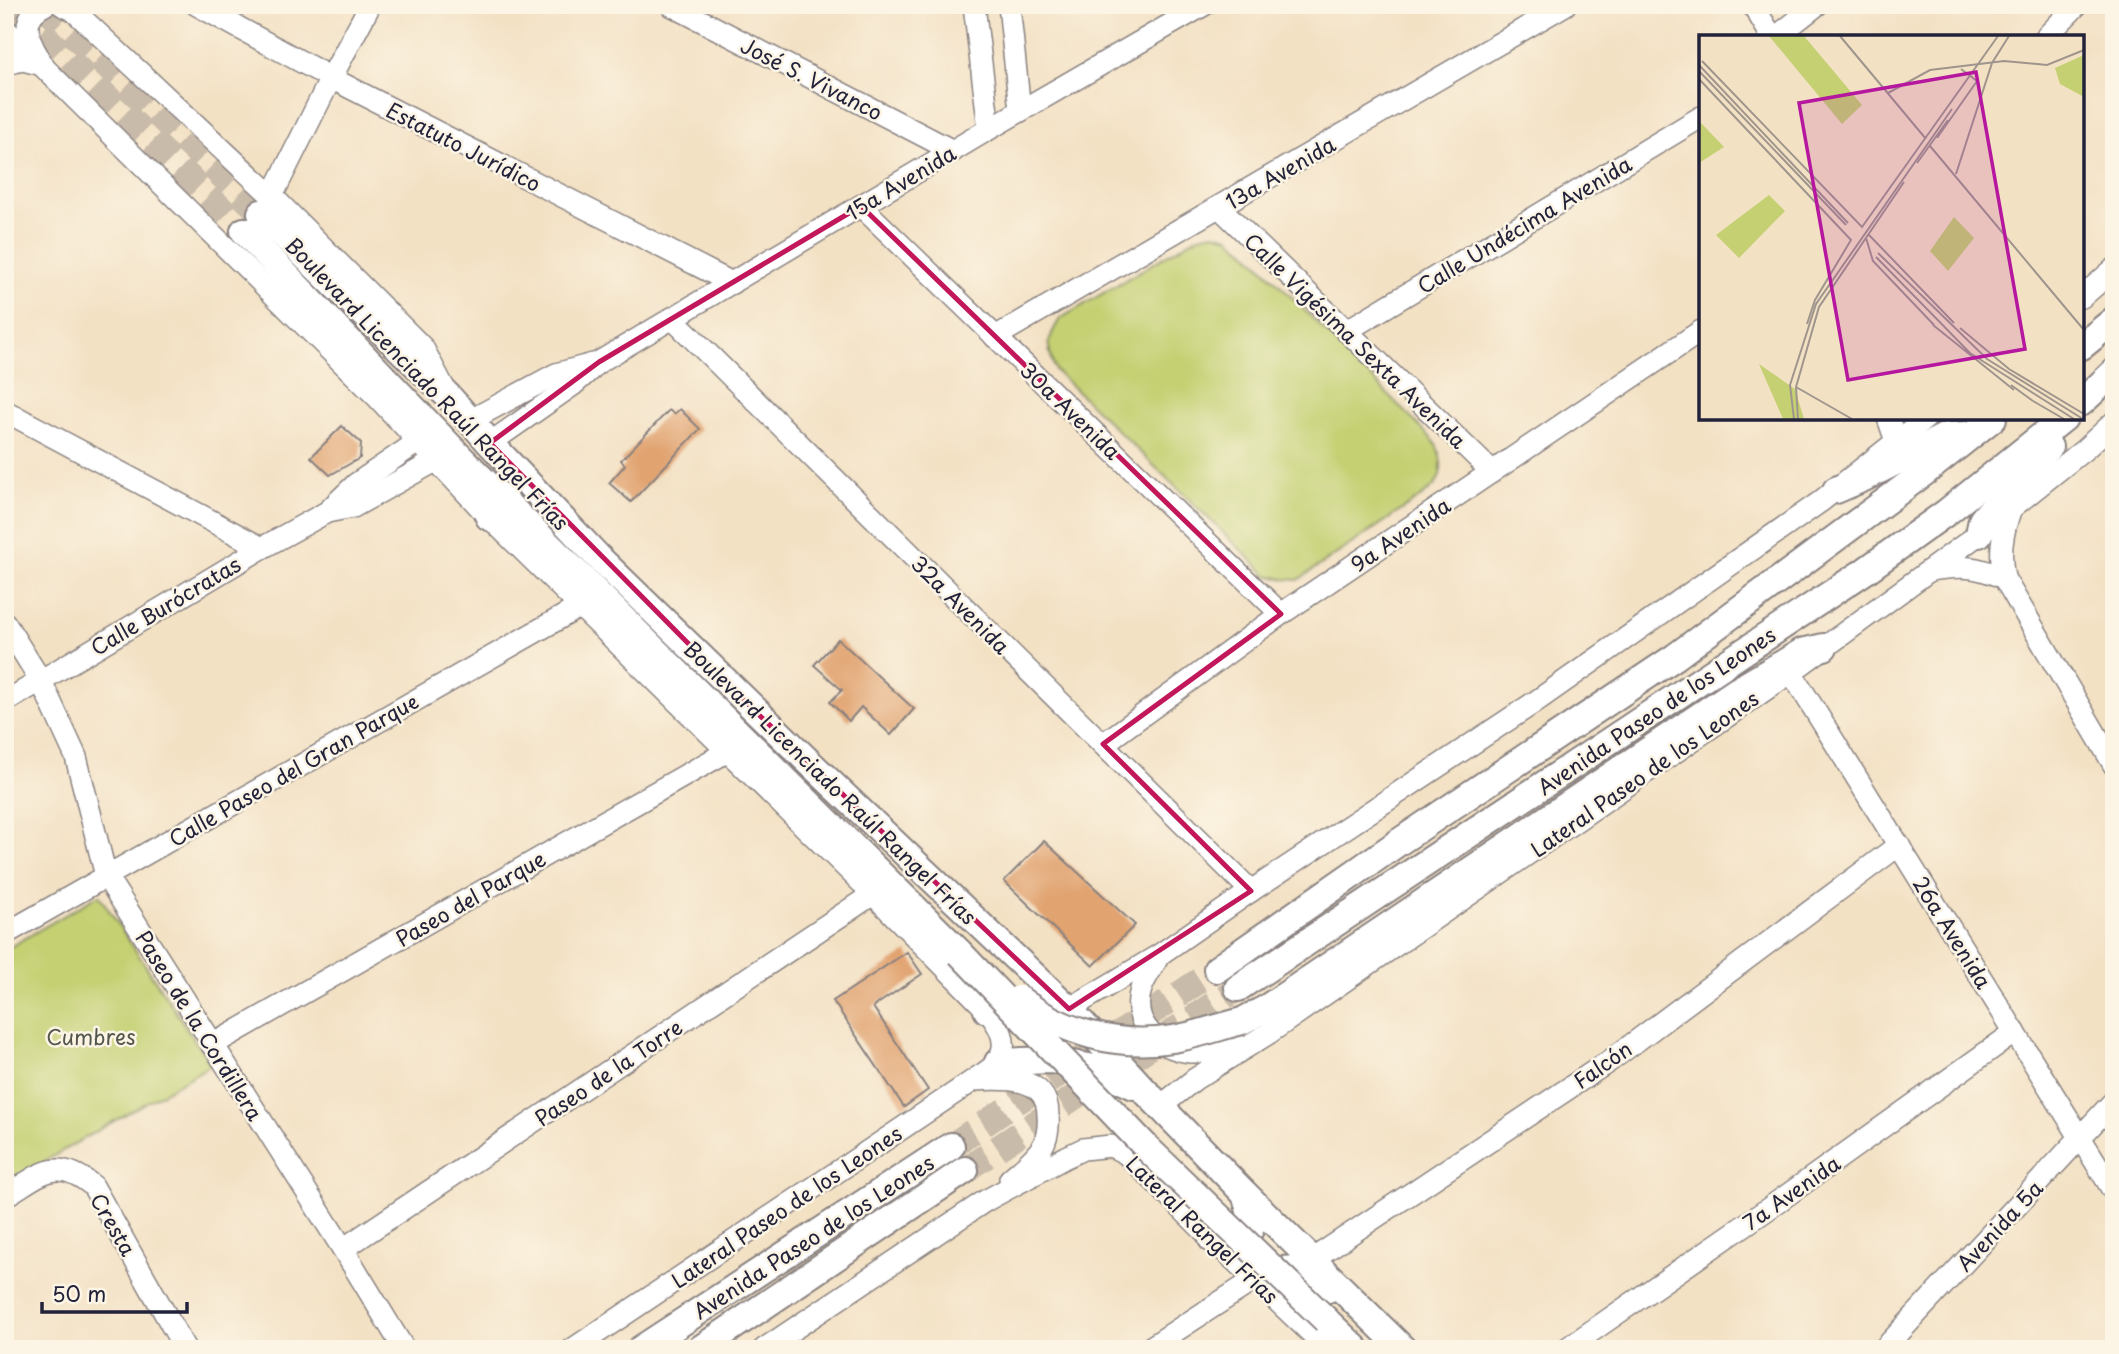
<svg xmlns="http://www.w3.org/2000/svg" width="2119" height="1354" viewBox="0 0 2119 1354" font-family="'Playpen Sans',sans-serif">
<rect width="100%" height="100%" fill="#fcf5e5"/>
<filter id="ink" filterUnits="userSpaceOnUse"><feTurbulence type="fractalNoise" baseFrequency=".0143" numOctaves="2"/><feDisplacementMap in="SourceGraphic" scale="14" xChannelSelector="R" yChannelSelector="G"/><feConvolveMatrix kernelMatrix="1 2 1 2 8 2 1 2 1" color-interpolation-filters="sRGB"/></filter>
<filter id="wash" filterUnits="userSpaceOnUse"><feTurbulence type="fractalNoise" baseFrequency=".00686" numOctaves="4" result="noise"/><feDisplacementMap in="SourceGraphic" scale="28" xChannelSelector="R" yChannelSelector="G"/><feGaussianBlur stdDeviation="1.57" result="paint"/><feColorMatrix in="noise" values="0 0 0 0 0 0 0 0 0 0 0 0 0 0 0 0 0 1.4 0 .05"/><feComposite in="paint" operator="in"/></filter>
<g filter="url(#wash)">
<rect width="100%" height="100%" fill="#f3e1c4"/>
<g fill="#c4d072" stroke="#737956" stroke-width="2">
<path d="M1214 233 1229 237 1245 250 1434 441C1441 454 1445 471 1435 485 1432 489 1425 493 1421 497L1298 580 1283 579 1267 575 1056 371C1046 346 1046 341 1060 319L1199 236Z"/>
<path d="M99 895 211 1065 5 1184V950Z"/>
</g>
<g id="blocks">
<g fill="#e1a370">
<path d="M680 409 700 429 631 502 609 483 625 465 621 460 669 410 674 414Z"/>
<path d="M342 426 361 443 360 458 330 475 311 457Z"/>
<path d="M838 639 914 709 891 735 861 707 849 721 830 702 842 690 814 665Z"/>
<path d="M1044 841 1135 925 1093 966 1004 881Z"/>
<path d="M907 952 922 974 873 1007 928 1090 904 1107 833 1001Z"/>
</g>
</g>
</g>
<g filter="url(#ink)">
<use href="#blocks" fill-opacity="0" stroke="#8a8280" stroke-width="2"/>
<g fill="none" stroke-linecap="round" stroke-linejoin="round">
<g stroke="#c9bba9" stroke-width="26" stroke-dasharray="26 13" stroke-linecap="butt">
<path d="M13 5 244 231"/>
<path d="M42 5 261 213"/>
<path d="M951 1146 1217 969"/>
<path d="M965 1170 1238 988"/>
</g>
<defs>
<g id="minor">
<path d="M62 5 73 10 272 196 423 348 444 388"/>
<path d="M197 5 331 78 732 283"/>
<path d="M671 5 953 151"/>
<path d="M974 5 989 129"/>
<path d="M1009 5 1020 111"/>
<path d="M1753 5 1772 37"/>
<path d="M5 29 378 398 489 517 873 894 987 1010C999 1025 1011 1044 997 1062 992 1069 981 1075 974 1080L573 1349"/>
<path d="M1776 37 1817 5"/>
<path d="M2046 37 2077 5"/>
<path d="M38 56C27 38 20 16 45 5"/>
<path d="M5 64 23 60 43 65"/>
<path d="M272 196 331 78 370 5"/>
<path d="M861 206 1281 614"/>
<path d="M1219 207 1492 472"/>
<path d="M2082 297 2114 269"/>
<path d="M672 318 1251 891"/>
<path d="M1346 331 1701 117"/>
<path d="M995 337 1565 5"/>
<path d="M5 411 262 548"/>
<path d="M1888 418 1896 441"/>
<path d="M469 421 556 374 593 364"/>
<path d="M490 443 573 385 599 362 989 129 1204 5"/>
<path d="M2010 511C2002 534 1999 554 2004 578L2114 765"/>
<path d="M327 512 353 507 437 460"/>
<path d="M1931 570C1961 565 1976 566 2004 578"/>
<path d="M5 623 41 681 76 757 106 876 343 1249 404 1349"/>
<path d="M1791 672 2114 1192"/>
<path d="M5 702 262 548 327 512 356 484 419 441"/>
<path d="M1103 744 1281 614 1701 331"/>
<path d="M5 934 581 606"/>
<path d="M1159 955C1154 966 1145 977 1141 989 1130 1023 1158 1048 1190 1052 1207 1053 1222 1048 1238 1043"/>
<path d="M1069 1009 1159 955 1251 891 1535 702 1820 502 1926 418"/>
<path d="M212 1045 728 751"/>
<path d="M974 1080C1003 1078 1048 1075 1048 1115 1049 1127 1048 1137 1042 1147 1035 1159 1021 1169 1010 1179"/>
<path d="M1161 1106 1195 1079 1269 1033 1791 672 1979 534 2085 449 2114 422"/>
<path d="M5 1196C41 1175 55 1155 93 1186L185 1349"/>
<path d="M343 1249 873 894"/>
<path d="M1301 1267 1611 1060 1899 845"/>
<path d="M764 1349 985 1201 1064 1158 1083 1149 1111 1146 1125 1153 1135 1162 1212 1239 1328 1349"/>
<path d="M1148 1349 1254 1280"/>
<path d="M1566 1349 1765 1211 2015 1032"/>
<path d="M1884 1349 2114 1101"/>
</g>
<g id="major">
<path d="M261 213 448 396 490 443 598 557 812 765 1069 1009 1145 1091 1245 1194 1403 1349"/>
<path d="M244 231 462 459 960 953"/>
<path d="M2082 346 2114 320"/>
<path d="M2082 402 2114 372"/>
<path d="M470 476 489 517"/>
<path d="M1836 490 1866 477 1946 436 1967 435"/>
<path d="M1979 534 1982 520 1987 514 2049 447"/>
<path d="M1217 969 1399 842 1675 657 1925 472 1993 418"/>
<path d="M1238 988 1865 571 1947 512 2064 418"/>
<path d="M987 1010C1001 1012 1019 1016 1029 1006"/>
<path d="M1242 1021 1265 1009 1735 692 1802 652 1824 647"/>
<path d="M998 1062 1051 1060 1094 1068 1134 1086"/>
<path d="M1212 1239C1254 1238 1258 1234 1245 1194"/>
<path d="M1254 1280C1289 1263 1299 1267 1328 1289"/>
<path d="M1326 1320 1356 1349"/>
<path d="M641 1349 951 1146"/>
<path d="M700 1349 965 1170"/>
</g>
</defs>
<use href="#minor" stroke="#8a8280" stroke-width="24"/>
<use href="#major" stroke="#8a8280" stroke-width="30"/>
<use href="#minor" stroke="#fff" stroke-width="21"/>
<use href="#major" stroke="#fff" stroke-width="26"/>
<defs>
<g id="major-bridge">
<path d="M960 953 1149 1150 1326 1320"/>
<path d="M1019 999C1063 1033 1118 1048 1173 1039 1196 1035 1219 1027 1242 1021"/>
</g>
</defs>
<use href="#major-bridge" stroke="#8a8280" stroke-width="30" stroke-linecap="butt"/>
<use href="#major-bridge" stroke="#fff" stroke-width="26"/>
</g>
</g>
<path fill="none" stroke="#c2185b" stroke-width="5" stroke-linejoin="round" d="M861 206 1281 614 1103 744 1251 891 1069 1009 757 713 490 443 599 362Z"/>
<g text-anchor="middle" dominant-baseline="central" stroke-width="5" stroke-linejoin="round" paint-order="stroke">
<g font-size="21" fill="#22223b" stroke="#fcf5e5">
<text transform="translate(812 78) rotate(27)">José S. Vivanco</text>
<text transform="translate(464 146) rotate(27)">Estatuto Jurídico</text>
<text transform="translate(1280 172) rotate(-30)">13a Avenida</text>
<text transform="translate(900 182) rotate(-31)">15a Avenida</text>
<text transform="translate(1524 224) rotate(-31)">Calle Undécima Avenida</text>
<text transform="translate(1356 340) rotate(44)">Calle Vigésima Sexta Avenida</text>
<text transform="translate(428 383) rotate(46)">Boulevard Licenciado Raúl Rangel Frías</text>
<text transform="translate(1071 410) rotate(44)">30a Avenida</text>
<text transform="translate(1400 534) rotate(-34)">9a Avenida</text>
<text transform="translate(961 604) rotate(45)">32a Avenida</text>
<text transform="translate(165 605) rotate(-31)">Calle Burócratas</text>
<text transform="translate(1656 710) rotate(-34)">Avenida Paseo de los Leones</text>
<text transform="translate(293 769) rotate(-30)">Calle Paseo del Gran Parque</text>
<text transform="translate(1644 773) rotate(-35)">Lateral Paseo de los Leones</text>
<text transform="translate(831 782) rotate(44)">Boulevard Licenciado Raúl Rangel Frías</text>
<text transform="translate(470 898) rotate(-30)">Paseo del Parque</text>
<text transform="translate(1953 932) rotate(58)">26a Avenida</text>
<text transform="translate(200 1025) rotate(58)">Paseo de la Cordillera</text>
<text transform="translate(1602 1064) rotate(-35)">Falcón</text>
<text transform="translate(608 1072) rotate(-34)">Paseo de la Torre</text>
<text transform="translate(1791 1192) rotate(-35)">7a Avenida</text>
<text transform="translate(786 1206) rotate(-34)">Lateral Paseo de los Leones</text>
<text transform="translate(114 1224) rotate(60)">Cresta</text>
<text transform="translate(1999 1225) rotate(-47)">Avenida 5a</text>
<text transform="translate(1203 1229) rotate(44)">Lateral Rangel Frías</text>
<text transform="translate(813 1236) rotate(-33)">Avenida Paseo de los Leones</text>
</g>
<g font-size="21" fill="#53564c" stroke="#fcf5e5">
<text x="91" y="1036">Cumbres</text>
</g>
</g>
<g transform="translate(1699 35)">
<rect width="385" height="385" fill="#f3e1c4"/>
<path d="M70 1H105L163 70 143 89ZM385 20V62L361 49 356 33ZM2 88 25 112 0 128V90ZM70 160 86 176 40 223 17 200ZM255 182 275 203 249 236 231 216ZM60 329 96 354 105 384H84Z" fill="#c4d072"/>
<path fill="none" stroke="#9f958d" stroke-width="2" d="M141 1 227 104M3 26 163 192 299 1M0 30 149 188M0 36 147 190M0 44 152 205 116 265 108 289M189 58 231 35 305 26 348 30 385 15M238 103 278 46 262 34M231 111 385 295M218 128 249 85M257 139 293 28 310 1M170 200 255 288M167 203 174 226 235 290M179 218 288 324 384 384M177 222 271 318 375 384M234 290 315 355M261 293 310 334 385 379M312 350 334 366M97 352 153 384M334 366 365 384M95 384 91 350 117 269 253 74M99 384 97 352 120 272 205 147"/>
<path fill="#b5179e" fill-opacity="0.15" stroke="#b5179e" stroke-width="3.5" d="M277 37 326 314 149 345 100 68Z"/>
<rect width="385" height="385" fill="none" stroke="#22223b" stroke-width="3.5"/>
</g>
<rect width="2119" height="1354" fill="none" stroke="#fcf5e5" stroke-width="28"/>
<path d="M42 1302v10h145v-10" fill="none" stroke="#22223b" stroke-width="3.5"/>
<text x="52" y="1302" font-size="21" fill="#22223b" stroke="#fcf5e5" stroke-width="5" paint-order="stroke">50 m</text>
</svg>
